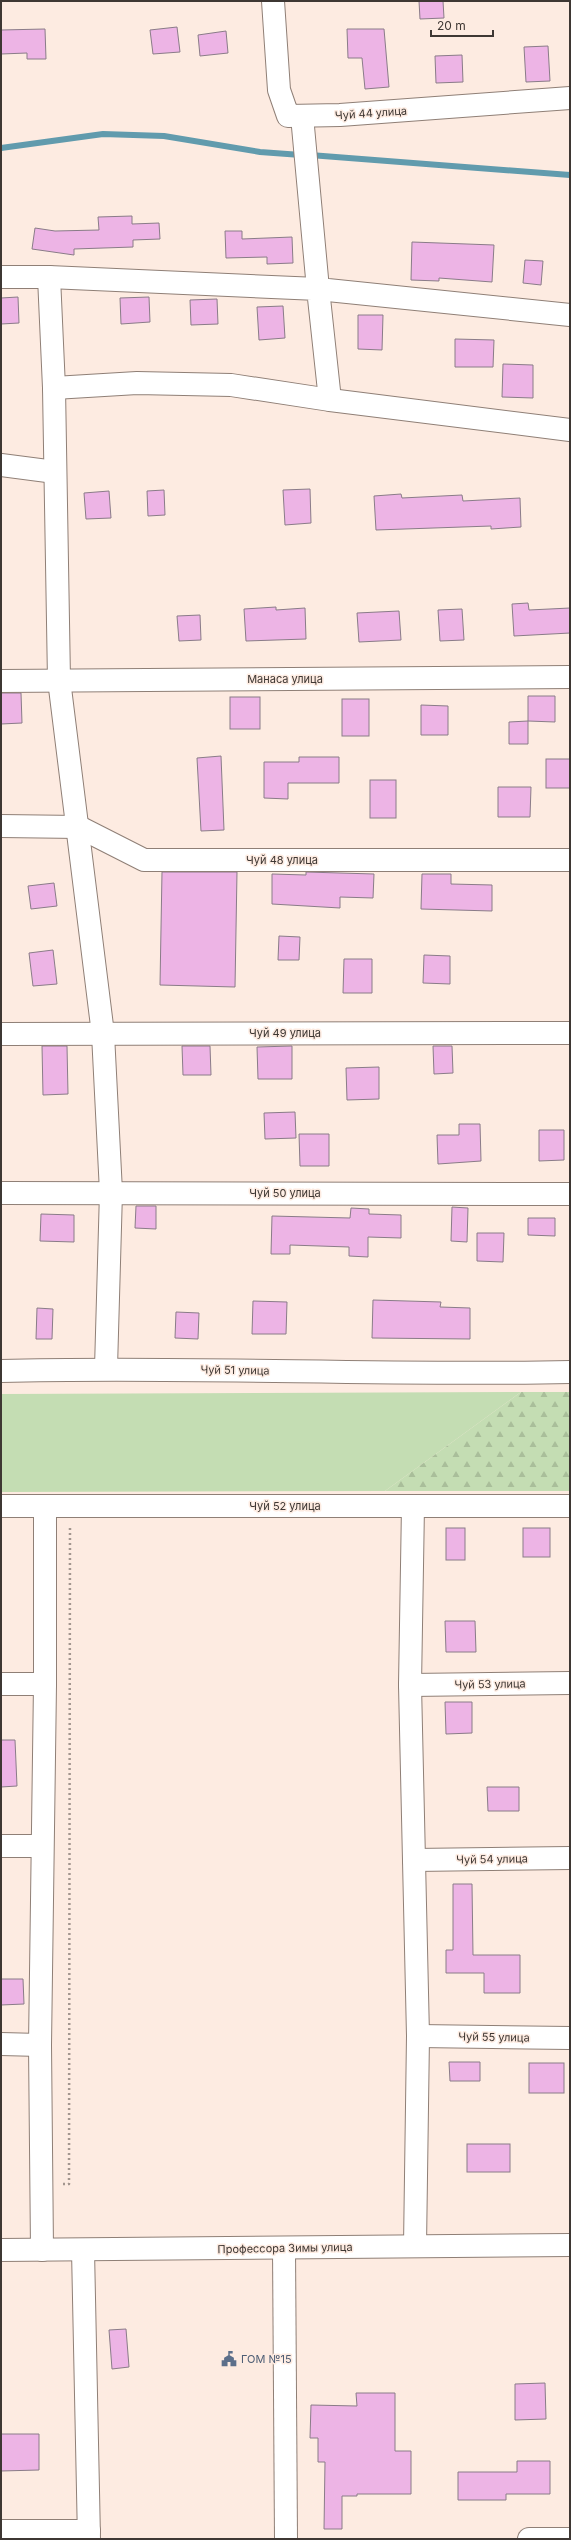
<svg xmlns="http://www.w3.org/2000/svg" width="571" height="2540" viewBox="0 0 571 2540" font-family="Inter,sans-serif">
<defs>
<pattern id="forest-firs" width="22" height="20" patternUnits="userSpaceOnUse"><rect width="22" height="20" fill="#c4ddb3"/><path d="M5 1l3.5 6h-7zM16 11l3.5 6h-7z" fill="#a9be9a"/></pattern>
</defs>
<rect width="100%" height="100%" fill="#fdebe1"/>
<path fill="#c4ddb3" d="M521 1392 385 1491 1 1492V1394Z"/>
<path fill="url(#forest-firs)" d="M521 1392H570V1491H385Z"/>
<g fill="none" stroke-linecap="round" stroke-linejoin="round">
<g stroke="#619bad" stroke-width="6">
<path d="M1 148 103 134 164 136 260 152 301 155"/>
<path d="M310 155 570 175"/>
</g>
</g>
<g fill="#edb4e5" stroke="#8a7c88">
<path d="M419 1H443L444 18 420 19Z"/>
<path d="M177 27 180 52 153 54 150 30Z"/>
<path d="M45 29 46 59H27V53L1 54V30Z"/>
<path d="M347 29H384L389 87 365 89 362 58H348Z"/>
<path d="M226 31 228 53 200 56 198 35Z"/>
<path d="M548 46 550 81 526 82 524 47Z"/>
<path d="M462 55 463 82 436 83 435 56Z"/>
<path d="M132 216V224L159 223 160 239 133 240V247L74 249V255L32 249 35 228 55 231 99 230 98 217Z"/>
<path d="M225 231H242V239L292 237 293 263 267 264V257L226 258Z"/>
<path d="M412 242 494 245 492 282 439 278V281L411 280Z"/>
<path d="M525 260 543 261 541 285 523 283Z"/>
<path d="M18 297 19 323 1 324V298Z"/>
<path d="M149 297 150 322 121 324 120 298Z"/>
<path d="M217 299 218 324 191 325 190 300Z"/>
<path d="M283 306 285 338 259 340 257 307Z"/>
<path d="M358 315H383L382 350 358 349Z"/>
<path d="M455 339 494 340 493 367H455Z"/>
<path d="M503 364 533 365V398L502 397Z"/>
<path d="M310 489 311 523 285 525 283 490Z"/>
<path d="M164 490 165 515 148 516 147 491Z"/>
<path d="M109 491 111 518 86 519 84 493Z"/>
<path d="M401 494 402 498 462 495 463 501 520 498 521 527 491 529V526L376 530 374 496Z"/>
<path d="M528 603 529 610 570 608V633L514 636 512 604Z"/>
<path d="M276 607V610L305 608 306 639 246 641 244 609Z"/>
<path d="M462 609 464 640 440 641 438 610Z"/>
<path d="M399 611 401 640 359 642 357 613Z"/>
<path d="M200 615 201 640 179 641 177 616Z"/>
<path d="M1 693H21L22 723 1 724Z"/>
<path d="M528 696H555V722L528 721Z"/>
<rect x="230" y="697" width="30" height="32"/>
<rect x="342" y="699" width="27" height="37"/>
<path d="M421 705 448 706V735H421Z"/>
<path d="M528 721V744H509V722Z"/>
<path d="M221 756 224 830 201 831 197 758Z"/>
<path d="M299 757H339V783H288V799L264 798V762H299Z"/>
<rect x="546" y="759" width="24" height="29"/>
<rect x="370" y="780" width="26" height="38"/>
<path d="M498 787H531L530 817H498Z"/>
<path d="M162 872H237L235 987 160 985Z"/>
<path d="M306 872 374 874 373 898 340 897V908L272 904V874L306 875Z"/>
<path d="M422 874H451V884L492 885V911L421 909Z"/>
<path d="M54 883 57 906 31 909 28 886Z"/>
<path d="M279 936 300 937 299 960H278Z"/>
<path d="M53 950 57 984 33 986 29 953Z"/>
<path d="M424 955 450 956V984L423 983Z"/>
<path d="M344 959H372V993H343Z"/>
<path d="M42 1046H67L68 1094 43 1095Z"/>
<path d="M182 1046H210L211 1075H183Z"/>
<path d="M292 1046V1079H258L257 1047Z"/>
<path d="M433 1046H452L453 1073 434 1074Z"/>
<path d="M379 1067V1099L347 1100 346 1068Z"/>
<path d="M295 1112 296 1138 265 1139 264 1113Z"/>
<path d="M459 1124H480L481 1161 438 1164 437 1135H459Z"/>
<path d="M539 1130H564V1160L539 1161Z"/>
<path d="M299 1134H329V1166H300Z"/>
<path d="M136 1206H156V1229L135 1228Z"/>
<path d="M452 1207 468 1208 467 1242 451 1241Z"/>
<path d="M351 1208 369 1209V1214L401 1215V1238L368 1237V1257L349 1256V1247L290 1245V1254H271L272 1216 350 1218Z"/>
<path d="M41 1214 74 1215V1242L40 1241Z"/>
<path d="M528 1218H555V1236L528 1235Z"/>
<path d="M477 1233H504L503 1262 477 1261Z"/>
<path d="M373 1300 441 1302 440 1307 470 1308V1339L372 1338Z"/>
<path d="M253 1301 287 1302 286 1334H252Z"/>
<path d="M37 1308 53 1309 52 1339H36Z"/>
<path d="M176 1312 199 1313 198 1339 175 1338Z"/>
<rect x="446" y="1528" width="19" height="32"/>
<rect x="523" y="1528" width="27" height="29"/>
<path d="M445 1621H475L476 1652H446Z"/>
<path d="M445 1702H472V1733L446 1734Z"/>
<path d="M1 1740H15L17 1786 1 1787Z"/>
<path d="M487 1787H519V1811H488Z"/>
<path d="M453 1884H472L473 1955H520V1993H484V1973H446V1950H453Z"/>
<path d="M1 1979H23L24 2004 1 2005Z"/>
<path d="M449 2062H480V2081H450Z"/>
<rect x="529" y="2063" width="35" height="30"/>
<rect x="467" y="2144" width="43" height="28"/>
<path d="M126 2329 129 2367 112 2369 109 2330Z"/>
<path d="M545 2383 546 2419 515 2420V2384Z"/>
<path d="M356 2393H395V2451H411V2494H357V2496H342V2529H324L325 2462H318V2438H310L311 2405 357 2406Z"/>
<path d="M1 2434H39V2470L1 2471Z"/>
<path d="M517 2461H550V2494H506V2500H458V2472H517Z"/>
</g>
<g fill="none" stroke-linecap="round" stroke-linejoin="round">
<defs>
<g id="minor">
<path d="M273 1 279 90 288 116 340 115 570 98"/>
<path d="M302 116 318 289 570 315"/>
<path d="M1 277H49L318 289 330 400"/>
<path d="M49 277 54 388 59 680 103 1034 111 1192 106 1368"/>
<path d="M54 388 137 383 231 385 330 400 570 430"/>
<path d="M1 465 55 472"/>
<path d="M1 681 570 677"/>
<path d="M1 826 79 827 144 860H570"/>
<path d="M1 1034 570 1033"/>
<path d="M1 1193 570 1194"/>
<path d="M1 1371C191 1366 380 1376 570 1372"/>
<path d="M1 1506H570"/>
<path d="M413 1506 410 1685 418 2036 415 2246"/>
<path d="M1 1684H45"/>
<path d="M410 1685 570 1683"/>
<path d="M1 1846H41"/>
<path d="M414 1860 570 1858"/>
<path d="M418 2036 570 2038"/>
<path d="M1 2044 40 2045"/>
<path d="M284 2248 286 2539"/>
<path d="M1 2250 570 2245"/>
<path d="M42 2250 40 2045 45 1684V1506"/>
<path d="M83 2250 89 2539"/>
<path d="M1 2531H89"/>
<path d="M529 2539H570"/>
</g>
</defs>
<use href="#minor" stroke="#8f7f76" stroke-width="24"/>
<path stroke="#a3968f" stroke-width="2.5" stroke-dasharray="2 3" stroke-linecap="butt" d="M63 2184H69L70 1527"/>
<use href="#minor" stroke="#fff" stroke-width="22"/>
</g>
<defs>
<symbol id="civic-bare" viewBox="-9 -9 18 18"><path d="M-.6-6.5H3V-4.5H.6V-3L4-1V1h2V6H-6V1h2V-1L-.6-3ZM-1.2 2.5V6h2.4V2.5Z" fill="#5c6f8a" stroke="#fdebe1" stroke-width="2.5" paint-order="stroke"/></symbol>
</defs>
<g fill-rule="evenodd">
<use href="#civic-bare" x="218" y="2348" width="22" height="22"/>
</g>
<g text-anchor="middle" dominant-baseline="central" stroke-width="3" stroke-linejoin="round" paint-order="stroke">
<g font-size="11" fill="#3e3733" stroke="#fdebe1">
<text transform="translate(371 113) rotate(-4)">Чуй 44 улица</text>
<text x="285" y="679">Манаса улица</text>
<text x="282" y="860">Чуй 48 улица</text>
<text x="285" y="1033">Чуй 49 улица</text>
<text x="285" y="1193">Чуй 50 улица</text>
<text transform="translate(235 1370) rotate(1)">Чуй 51 улица</text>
<text x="285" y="1506">Чуй 52 улица</text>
<text transform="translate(490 1684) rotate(-1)">Чуй 53 улица</text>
<text transform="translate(492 1859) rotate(-1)">Чуй 54 улица</text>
<text transform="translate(494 2037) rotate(1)">Чуй 55 улица</text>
<text transform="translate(285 2248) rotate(-1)">Профессора Зимы улица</text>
</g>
<g font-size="11" fill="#4e5e75" stroke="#fdebe1" text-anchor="start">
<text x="241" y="2359">ГОМ №15</text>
</g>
</g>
<rect width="571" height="2540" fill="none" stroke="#3e3733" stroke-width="4"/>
<path d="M431 30v6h62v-6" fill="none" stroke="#3e3733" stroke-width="2"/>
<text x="437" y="30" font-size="12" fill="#3e3733" stroke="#fdebe1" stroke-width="3" paint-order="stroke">20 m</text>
</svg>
